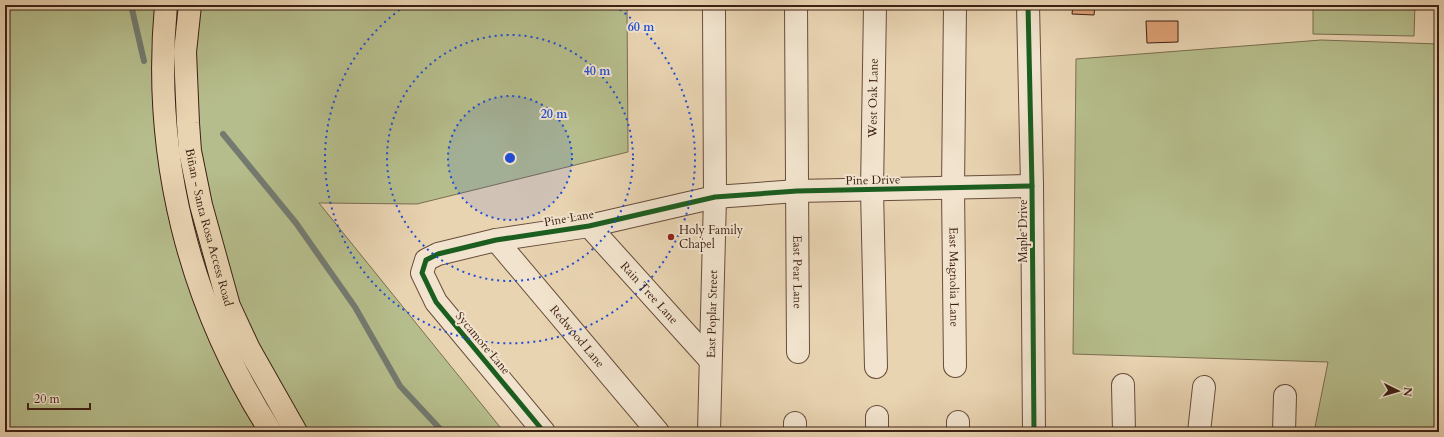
<svg xmlns="http://www.w3.org/2000/svg" width="1444" height="437" viewBox="0 0 1444 437" font-family="Cardo,serif">
<rect width="100%" height="100%" fill="#e9d4b2"/>
<filter id="stains"><feTurbulence type="fractalNoise" baseFrequency=".005" numOctaves="4"/><feColorMatrix values="0 0 0 0 .2 0 0 0 0 .09 0 0 0 0 .02 0 0 0 .5 -.17"/></filter>
<radialGradient id="worn" r=".72"><stop offset=".6" stop-color="#630" stop-opacity="0"/><stop offset="1" stop-color="#630" stop-opacity=".3"/></radialGradient>
<g fill="#b6bd8c" stroke="#7a6e50">
<path d="M5 5H627L628 152 417 204 319 203 504 432H5Z"/>
<path d="M1313 5H1415L1414 36 1313 34Z"/>
<path d="M1321 40 1439 44V432H1314L1328 362 1073 354 1076 59Z"/>
</g>
<g fill="none" stroke-linecap="round" stroke-linejoin="round">
<g stroke="#737b70" stroke-width="6">
<path d="M131 5 144 61"/>
<path d="M223 134 296 223 355 307 400 386 443 432"/>
</g>
</g>
<g fill="#dea277" stroke="#3d2014">
<path d="M1073 5H1095L1094 15 1072 14Z"/>
<path d="M1146 21H1178V42L1147 43Z"/>
</g>
<g fill="none" stroke-linecap="round" stroke-linejoin="round">
<defs>
<g id="minor">
<path id="s1" d="M796 5 798 352"/>
<path id="s2" d="M955 5 953 188 955 366"/>
<path d="M1028 5 1032 186 1034 432"/>
<path d="M875 6 872 190 876 367"/>
<path id="s3" d="M589 226 710 360"/>
<path id="s4" d="M496 240 658 432"/>
<path d="M1123 385 1124 432"/>
<path d="M877 417V432"/>
<path d="M958 422V432"/>
<path d="M544 432 436 302 422 273 426 260 438 254 496 240 589 226 715 197 797 191 1032 186"/>
<path id="s5" d="M709 432 715 197 714 10"/>
<path d="M795 432V423"/>
<path d="M1199 432 1204 387"/>
<path d="M1284 432 1285 396"/>
</g>
<g id="major">
<path d="M166 5C152 157 189 304 271 432"/>
<path id="s6" d="M190 5 185 52 188 123 190 151 201 205 229 306 249 349 296 432"/>
</g>
</defs>
<use href="#minor" stroke="#684d3c" stroke-width="24"/>
<use href="#major" stroke="#3d2014" stroke-width="24"/>
<use href="#minor" stroke="#f1e3cd" stroke-width="22"/>
<use href="#major" stroke="#e9d4b2" stroke-width="22"/>
<defs>
<g id="cycleway">
<path d="M1028 5 1032 186 1034 432"/>
<path d="M544 432 436 302 422 273 426 260 438 254 496 240 589 226 715 197 797 191 1032 186"/>
</g>
</defs>
<use href="#cycleway" stroke="#f1e3cd" stroke-width="8"/>
<use href="#cycleway" stroke="#1b5e20" stroke-width="5"/>
</g>
<circle cx="510" cy="158" r="62" fill="#1d4ed8" fill-opacity=".12"/>
<g fill="none" stroke="#1d4ed8" stroke-width="2" stroke-dasharray="2 4">
<circle cx="510" cy="158" r="62"/>
<circle cx="510" cy="158" r="123"/>
<path d="M615 6A185 185 0 1 1 405 6"/>
</g>
<circle fill="#8f2418" stroke="#f1e3cd" stroke-width="1.5" cx="671" cy="237" r="4"/>
<g text-anchor="middle" dominant-baseline="central" stroke-width="4" stroke-linejoin="round" paint-order="stroke">
<g font-size="12" fill="#3d2014" stroke="#f1e3cd">
<text transform="translate(873 98) rotate(-89)">West Oak Lane</text>
<text transform="translate(873 180) rotate(-1)">Pine Drive</text>
<text transform="translate(569 218) rotate(-10)">Pine Lane</text>
<text stroke="none"><textPath href="#s6" startOffset="225">Biñan - Santa Rosa Access Road</textPath></text>
<text transform="translate(1023 231) rotate(-90)">Maple Drive</text>
<text stroke="none"><textPath href="#s1" startOffset="267">East Pear Lane</textPath></text>
<text stroke="none"><textPath href="#s2" startOffset="272">East Magnolia Lane</textPath></text>
<text stroke="none"><textPath href="#s3" startOffset="90">Rain Tree Lane</textPath></text>
<text stroke="none"><textPath href="#s5" startOffset="118">East Poplar Street</textPath></text>
<text stroke="none"><textPath href="#s4" startOffset="126">Redwood Lane</textPath></text>
<text transform="translate(483 343) rotate(50)">Sycamore Lane</text>
</g>
<g font-size="12" fill="#3d2014" stroke="#f1e3cd" text-anchor="start">
<text x="679" y="230">Holy Family<tspan x="679" dy="14">Chapel</tspan></text>
</g>
</g>
<circle cx="510" cy="158" r="6" fill="#1d4ed8" stroke="#f1e3cd" stroke-width="2"/>
<g font-size="12" text-anchor="middle" font-weight="bold" fill="#1d4ed8" stroke="#f1e3cd" stroke-width="4" stroke-linejoin="round" paint-order="stroke">
<text x="641" y="31">60 m</text>
<text x="597" y="75">40 m</text>
<text x="554" y="118">20 m</text>
</g>
<rect width="1444" height="437" fill="none" stroke="#e9d4b2" stroke-width="20"/>
<rect x="6" y="6" width="1432" height="425" fill="none" stroke="#3d2014" stroke-width="2"/>
<rect x="10" y="10" width="1424" height="417" fill="none" stroke="#3d2014"/>
<g transform="translate(1398 391) rotate(95)" stroke="#f1e3cd" stroke-width="3" paint-order="stroke">
<path d="M0-3L7 15L0 10L-7 15Z" fill="#3d2014"/>
<text y="-6" font-size="11" font-weight="bold" text-anchor="middle" fill="#3d2014">N</text>
</g>
<path d="M28 403v6h62v-6" fill="none" stroke="#3d2014" stroke-width="2"/>
<text x="34" y="403" font-size="12" fill="#3d2014" stroke="#f1e3cd" stroke-width="3" paint-order="stroke">20 m</text>
<rect width="100%" height="100%" filter="url(#stains)"/>
<rect width="100%" height="100%" fill="url(#worn)"/>
</svg>
